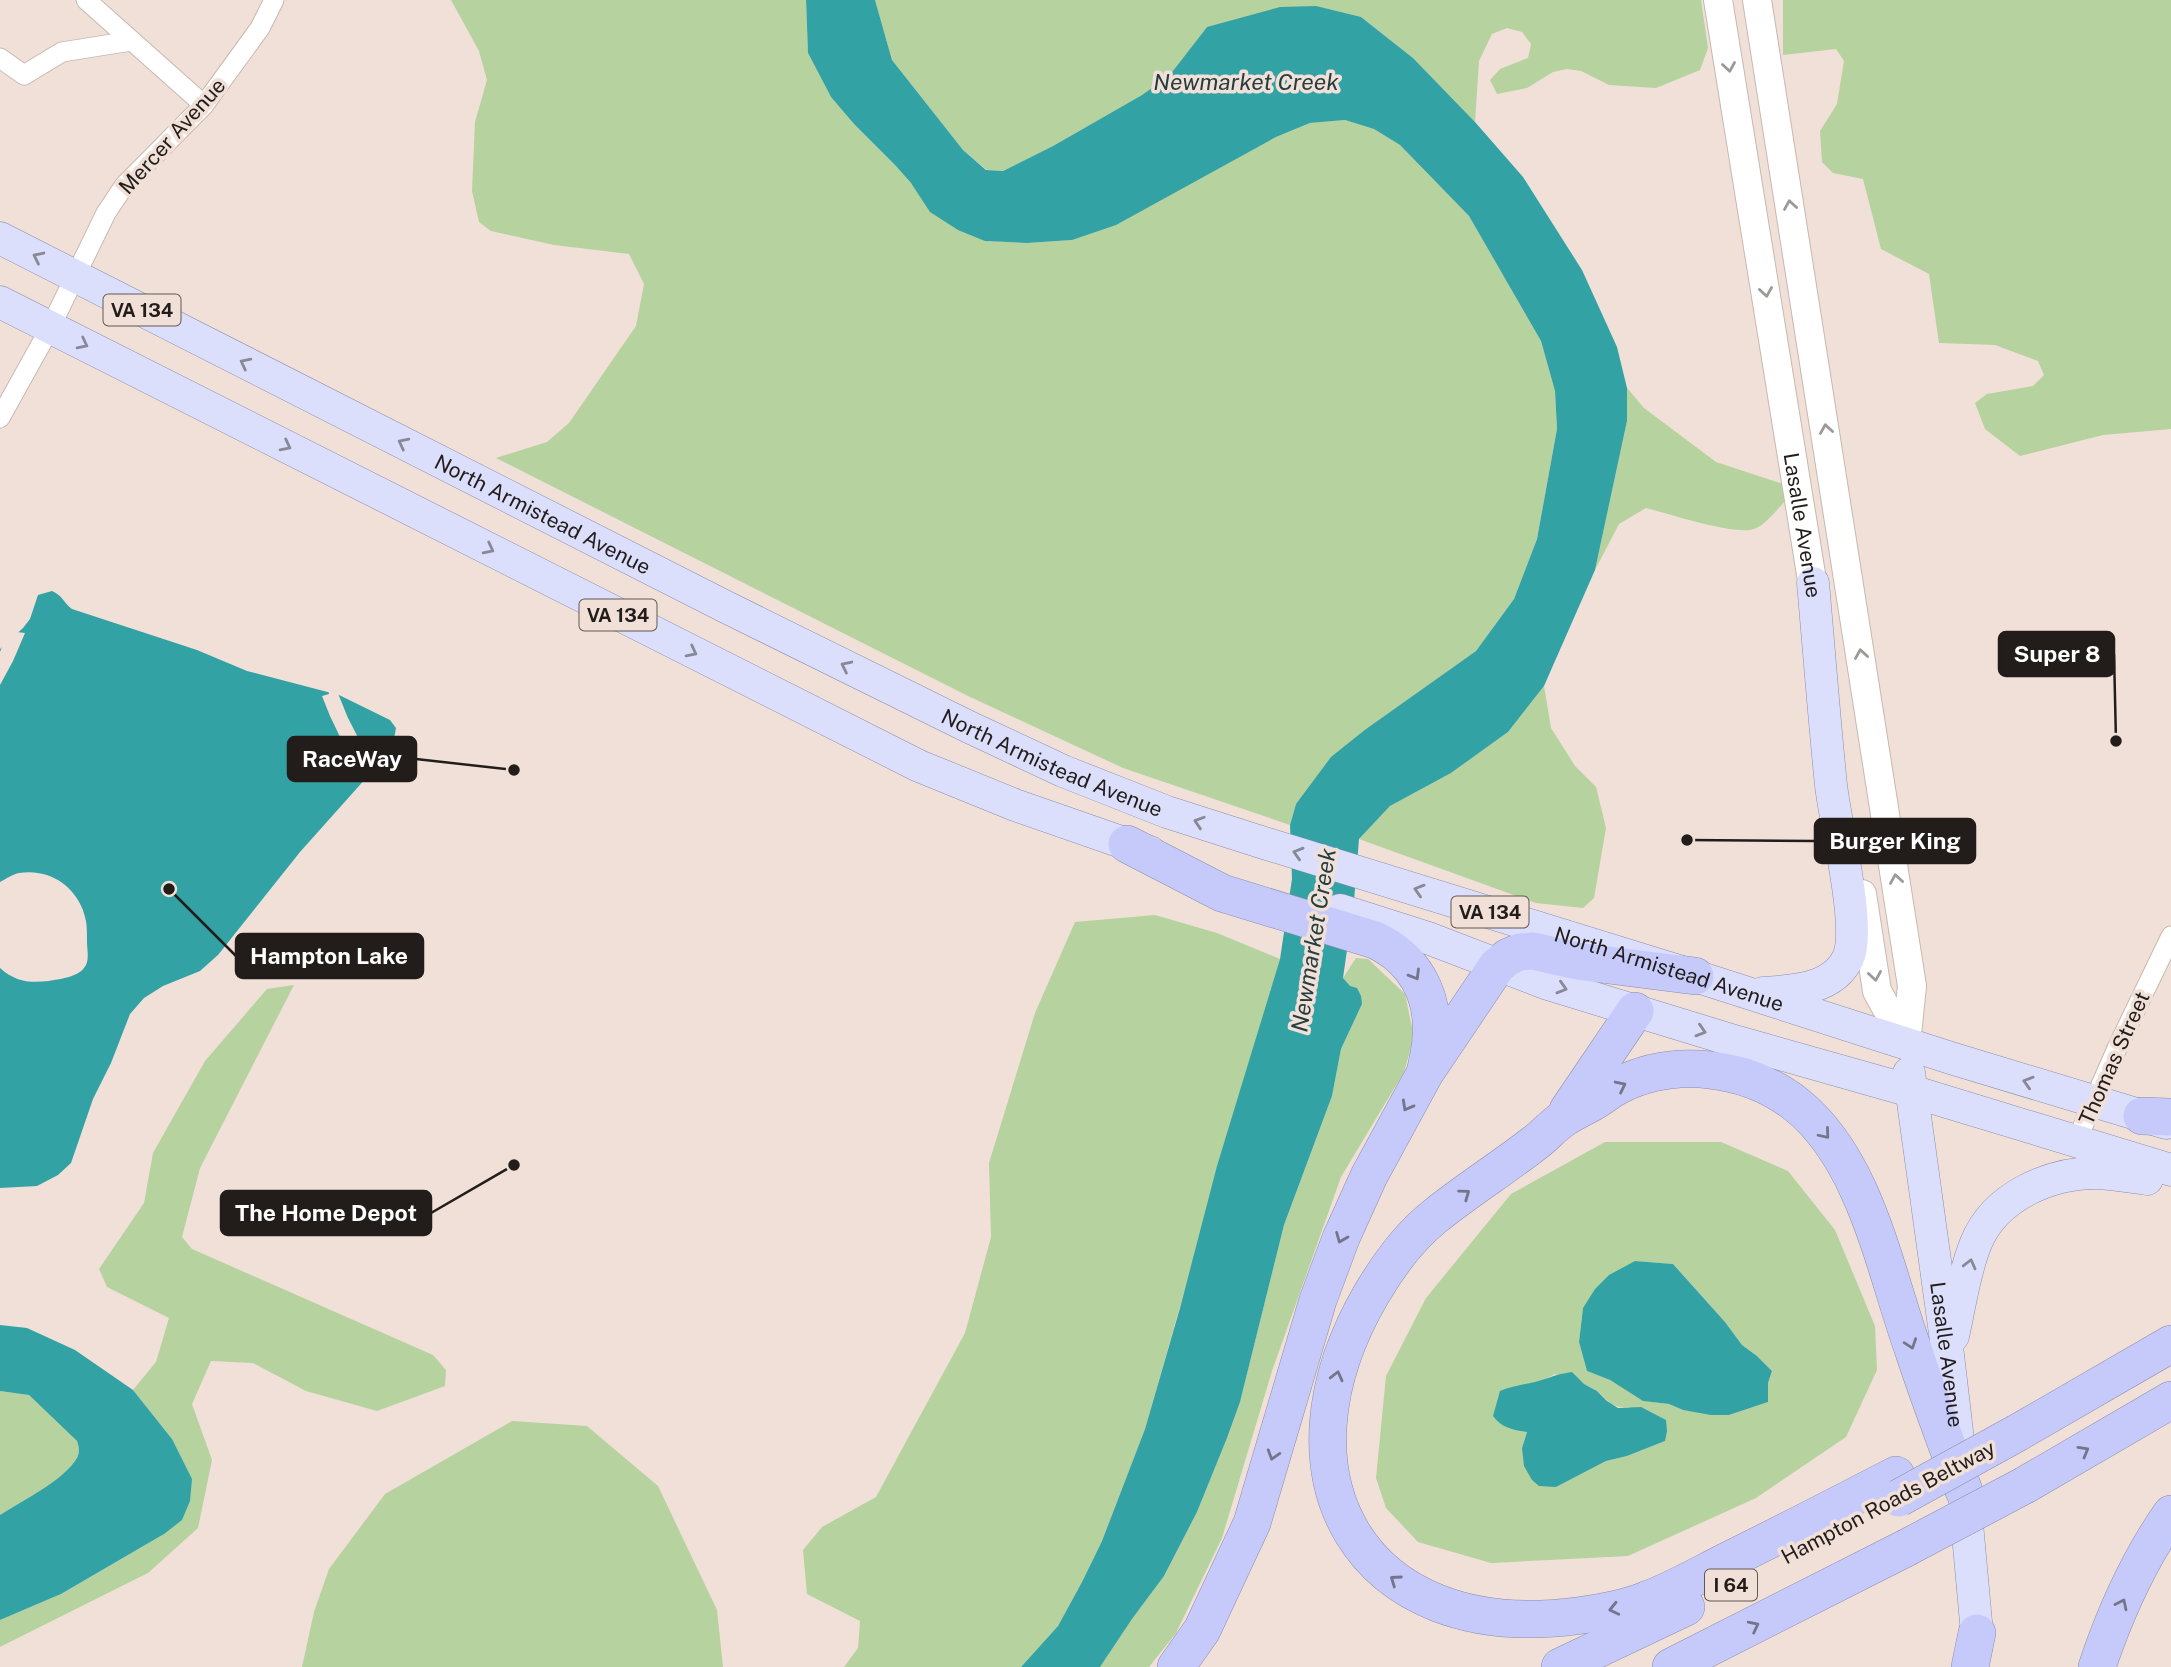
<svg xmlns="http://www.w3.org/2000/svg" width="2171" height="1667" viewBox="0 0 2171 1667" font-family="'Public Sans',sans-serif">
<rect width="100%" height="100%" fill="#f0e0d8"/>
<g fill="#b6d29e" fill-rule="evenodd">
<path d="M451 0H806L808 53 831 97 854 124 895 165 911 183 985 241 1027 243 1072 240 1276 137 1310 123 1345 120 1374 129 1400 145 1469 216 1541 341 1555 391 1557 429 1537 539 1514 599 1476 651 1366 729 1296 804 1290 825 1123 768 968 696 496 458 547 442 569 423 636 326 644 284 629 254 554 245 491 231 479 222 472 191 475 122 487 80 479 51Z"/>
<path d="M875 0H1701L1708 48 1700 70 1656 88 1609 85 1581 71 1567 69 1553 72 1527 88 1497 94 1490 80 1500 69 1528 58 1531 44 1522 32 1507 28 1492 34 1479 61 1475 122 1413 58 1361 17 1207 27 1169 76 1142 95 1053 146 1003 171 987 170 963 150 892 60Z"/>
<path d="M1783 0H2171V429L2103 435 2020 456 1985 429 1975 403 1987 394 2033 386 2044 375 2038 361 1995 345 1939 343 1929 274 1881 249 1863 179 1833 173 1822 162 1820 131 1837 104 1844 61 1836 49 1783 55Z"/>
<path d="M1627 388 1644 408 1716 462 1786 485V500C1777 509 1766 525 1754 529 1737 536 1666 513 1646 508L1619 524 1595 570 1627 421Z"/>
<path d="M1544 686 1551 728 1575 766 1596 787 1606 828 1594 898 1583 908 1536 903 1359 839 1390 806 1451 773 1508 732Z"/>
<path d="M1155 915 1217 933 1280 959 1263 1015 1145 1429 1102 1541 1082 1582 1058 1626 1021 1667H844L858 1648 860 1621 807 1594 803 1550 822 1527 876 1497 965 1333 991 1237 989 1163 1035 1013 1075 922Z"/>
<path d="M1356 958 1368 959 1405 994 1414 1037 1404 1072 1341 1177 1272 1371 1222 1538 1176 1633 1149 1667H1100L1132 1619 1164 1576 1197 1512 1227 1438 1240 1402 1284 1225 1332 1096 1341 1049 1362 1004 1343 978Z"/>
<path d="M294 985 200 1168 182 1237 192 1249 433 1355 446 1370 445 1386 377 1411 306 1391 253 1363 211 1361 192 1404 212 1460 198 1528 148 1573 0 1647V1620L61 1594 164 1534 172 1439 133 1390 156 1362 169 1318 107 1287 99 1269 144 1203 153 1153 205 1061 267 989Z"/>
<path d="M1605 1142H1721L1788 1171 1835 1230 1875 1326 1877 1370 1846 1437 1756 1498 1628 1556 1491 1563 1418 1542 1386 1508 1376 1478 1386 1376 1426 1298 1511 1194ZM1635 1261 1673 1264 1725 1322 1742 1345 1757 1356 1772 1371 1768 1383V1402L1729 1415 1683 1410 1669 1404 1643 1401 1610 1380 1587 1371 1579 1342 1583 1308ZM1555 1374C1568 1379 1582 1382 1594 1389 1608 1398 1609 1409 1629 1407L1665 1441 1627 1456 1606 1461 1556 1487 1522 1448 1527 1431 1533 1382 1546 1379Z"/>
<path d="M0 1391 29 1395 77 1441C79 1447 80 1452 77 1458 63 1481 23 1500 0 1515Z"/>
<path d="M512 1421 587 1426 658 1486 717 1610 723 1667H302L314 1612 329 1569 385 1494Z"/>
</g>
<g fill="#33a2a5">
<path d="M806 0H875L892 60 963 150 986 170 1003 171 1053 146 1142 95 1169 76 1207 27 1280 7 1316 6 1361 17 1413 58 1475 122 1523 177 1582 270 1617 347 1627 388V421L1595 570 1544 686 1508 732 1451 773 1390 806 1359 839 1354 901 1343 978 1350 986 1357 988 1361 996 1362 1004 1341 1049 1332 1096 1284 1225 1240 1402 1227 1438 1197 1512 1164 1576 1132 1619 1100 1667H1021L1058 1626 1082 1582 1102 1541 1145 1429 1180 1308 1217 1166 1280 959 1292 879 1290 825 1296 804 1331 757 1366 729 1476 651 1514 599 1537 539 1557 429 1555 391 1541 341 1469 216 1400 145 1374 129 1345 120 1310 123 1276 137 1116 225 1072 240 1027 243 985 241 958 230 930 212 911 183 895 165 854 124 831 97 808 53Z"/>
<path d="M52 591C62 595 64 603 72 609L197 650 247 671 339 695 390 720 396 728 394 739 375 768 300 852 218 955 200 971 163 986 144 998 130 1014 111 1063 93 1099 71 1163 58 1175 37 1186 0 1188V968C16 982 29 983 49 981 59 979 78 977 84 968 90 961 87 950 87 942 87 935 87 927 86 921 80 889 52 868 19 873 13 874 6 879 0 882V649L23 628 30 619 38 595Z"/>
<path d="M1635 1261 1673 1264 1725 1322 1742 1345 1757 1356 1772 1371 1768 1383V1402L1729 1415H1711L1683 1410 1669 1404 1643 1401 1610 1380 1587 1371 1579 1342 1583 1308 1595 1289 1609 1275Z"/>
<path d="M0 1325 27 1328 75 1350 133 1390 172 1439 192 1479 190 1501 182 1520 164 1534 61 1594 0 1620V1515C23 1500 63 1481 77 1458 80 1452 79 1447 77 1441L29 1395 0 1391Z"/>
<path d="M1572 1372 1584 1384 1597 1391 1607 1401 1618 1408 1641 1407 1666 1420 1667 1431 1665 1441 1627 1456 1606 1461 1556 1487 1539 1486 1532 1480 1524 1466 1522 1448 1527 1432C1513 1430 1502 1428 1493 1416L1500 1391C1515 1385 1530 1384 1545 1379 1557 1375 1559 1374 1572 1372Z"/>
</g>
<g fill="#f0e0d8">
<path d="M18 628 17 632 25 633 13 661 0 685V652L5 639Z"/>
<path d="M328 688 337 691 348 718 368 757 373 775 366 784 362 764 354 746 349 738 342 741 330 716 322 696 329 694Z"/>
</g>
<g fill="none" stroke-linecap="round" stroke-linejoin="round">
<defs>
<g id="minor">
<path d="M86 0 204 105"/>
<path d="M0 58 24 75 62 52 131 41"/>
<path d="M0 418 50 328 106 213 124 186 204 105 260 28 274 0"/>
<path d="M2076 1142 2118 1046 2171 936"/>
</g>
<g id="secondary">
<path id="s1" d="M1718 0 1816 605"/>
<path d="M1757 0 1912 986 1906 1044"/>
<path d="M1862 894 1877 991 1906 1044"/>
</g>
<g id="primary">
<path id="s2" d="M0 238 726 607 969 727 1063 771 1167 812 1264 843 1695 976 1954 1059 2166 1123"/>
<path d="M0 302 919 766 1015 805 1150 852"/>
<path d="M1340 910 1428 938 1548 984 1731 1040 1911 1091 2171 1170"/>
<path d="M1763 993C1792 991 1833 990 1848 958 1862 928 1835 823 1831 785 1824 717 1819 650 1813 583"/>
<path id="s3" d="M1909 1073 1948 1355 1964 1491 1977 1633"/>
<path d="M1953 1336C1960 1306 1964 1272 1976 1243 1995 1196 2051 1172 2099 1173 2115 1174 2131 1177 2147 1179"/>
</g>
<g id="motorway">
<path d="M1127 844 1222 893 1375 940C1413 958 1434 993 1431 1036 1431 1047 1428 1058 1426 1069"/>
<path d="M1568 1110 1635 1011"/>
<path d="M2142 1116 2171 1117"/>
<path d="M2017 1433 2171 1344"/>
<path d="M1896 1475C1840 1504 1784 1533 1727 1561 1701 1574 1674 1590 1646 1600 1624 1609 1599 1613 1576 1616 1359 1644 1265 1475 1372 1293 1388 1266 1409 1237 1434 1217 1467 1190 1503 1168 1536 1142 1545 1135 1554 1125 1563 1119 1573 1112 1585 1107 1595 1101 1603 1096 1610 1090 1618 1086 1674 1057 1748 1066 1797 1105 1865 1160 1884 1267 1912 1346 1928 1395 1946 1443 1964 1491"/>
<path d="M2025 1485 2171 1400"/>
<path d="M1176 1667 1202 1630 1252 1523 1318 1300 1341 1238 1369 1176 1425 1073 1497 966 1508 957 1520 952 1533 951 1577 961 1695 976"/>
<path d="M1560 1667 1686 1607"/>
<path d="M1671 1667 1906 1548"/>
<path d="M1970 1667 1977 1633"/>
<path d="M2097 1667C2115 1613 2139 1560 2171 1514"/>
</g>
</defs>
<use href="#minor" stroke="#c7b8b0" stroke-width="21"/>
<use href="#secondary" stroke="#c7b8b0" stroke-width="30"/>
<use href="#primary" stroke="#8c8dac" stroke-width="33"/>
<use href="#motorway" stroke="#8c8dac" stroke-width="38"/>
<use href="#minor" stroke="#fff" stroke-width="19"/>
<use href="#secondary" stroke="#fff" stroke-width="28"/>
<use href="#primary" stroke="#dcdffc" stroke-width="32"/>
<use href="#motorway" stroke="#c5cafa" stroke-width="37"/>
<defs>
<g id="motorway-bridge">
<path d="M1899 1498 2017 1433"/>
<path d="M1906 1548 2025 1485"/>
</g>
</defs>
<use href="#motorway-bridge" stroke="#8c8dac" stroke-width="38" stroke-linecap="butt"/>
<use href="#motorway-bridge" stroke="#c5cafa" stroke-width="37"/>
</g>
<defs><path id="oneway-chevron" d="M-2-3.5L2.5 0L-2 3.5" fill="none" stroke-width="1.6" stroke-linecap="round" stroke-linejoin="round" transform="scale(1.75)"/></defs>
<g stroke="#9c9998">
<use href="#oneway-chevron" transform="translate(1729 67) rotate(81)"/>
<use href="#oneway-chevron" transform="translate(1790 205) rotate(-99)"/>
<use href="#oneway-chevron" transform="translate(1766 292) rotate(81)"/>
<use href="#oneway-chevron" transform="translate(1826 429) rotate(-99)"/>
<use href="#oneway-chevron" transform="translate(1861 654) rotate(-99)"/>
<use href="#oneway-chevron" transform="translate(1896 879) rotate(-99)"/>
<use href="#oneway-chevron" transform="translate(1875 976) rotate(81)"/>
</g>
<g stroke="#888896">
<use href="#oneway-chevron" transform="translate(38 257) rotate(-154)"/>
<use href="#oneway-chevron" transform="translate(83 344) rotate(27)"/>
<use href="#oneway-chevron" transform="translate(245 363) rotate(-153)"/>
<use href="#oneway-chevron" transform="translate(403 443) rotate(-153)"/>
<use href="#oneway-chevron" transform="translate(286 446) rotate(27)"/>
<use href="#oneway-chevron" transform="translate(489 549) rotate(27)"/>
<use href="#oneway-chevron" transform="translate(692 652) rotate(27)"/>
<use href="#oneway-chevron" transform="translate(846 666) rotate(-154)"/>
<use href="#oneway-chevron" transform="translate(1199 822) rotate(-162)"/>
<use href="#oneway-chevron" transform="translate(1298 853) rotate(-163)"/>
<use href="#oneway-chevron" transform="translate(1419 890) rotate(-163)"/>
<use href="#oneway-chevron" transform="translate(1562 988) rotate(17)"/>
<use href="#oneway-chevron" transform="translate(1701 1031) rotate(17)"/>
<use href="#oneway-chevron" transform="translate(2028 1082) rotate(-163)"/>
<use href="#oneway-chevron" transform="translate(1970 1264) rotate(-76)"/>
</g>
<g stroke="#74748a">
<use href="#oneway-chevron" transform="translate(1415 975) rotate(59)"/>
<use href="#oneway-chevron" transform="translate(1621 1086) rotate(-26)"/>
<use href="#oneway-chevron" transform="translate(1407 1106) rotate(119)"/>
<use href="#oneway-chevron" transform="translate(1825 1134) rotate(50)"/>
<use href="#oneway-chevron" transform="translate(1465 1194) rotate(-36)"/>
<use href="#oneway-chevron" transform="translate(1341 1238) rotate(112)"/>
<use href="#oneway-chevron" transform="translate(1911 1344) rotate(71)"/>
<use href="#oneway-chevron" transform="translate(1337 1376) rotate(-76)"/>
<use href="#oneway-chevron" transform="translate(2084 1451) rotate(-30)"/>
<use href="#oneway-chevron" transform="translate(1273 1455) rotate(107)"/>
<use href="#oneway-chevron" transform="translate(1395 1580) rotate(-145)"/>
<use href="#oneway-chevron" transform="translate(2122 1604) rotate(-64)"/>
<use href="#oneway-chevron" transform="translate(1614 1609) rotate(167)"/>
<use href="#oneway-chevron" transform="translate(1754 1626) rotate(-27)"/>
</g>
<g text-anchor="middle" dominant-baseline="central" stroke-width="7" stroke-linejoin="round" paint-order="stroke">
<g fill="#f0e0d8" stroke="#605853" stroke-width="2">
<rect x="103.5" y="294.5" width="77" height="31" rx="5"/>
<rect x="579.5" y="599.5" width="77" height="31" rx="5"/>
<rect x="1451.5" y="896.5" width="77" height="31" rx="5"/>
<rect x="1705" y="1569.5" width="52" height="31" rx="5"/>
</g>
<g font-size="19" font-weight="bold" fill="#221d1a">
<text x="142" y="310">VA 134</text>
<text x="618" y="615">VA 134</text>
<text x="1490" y="912">VA 134</text>
<text x="1731" y="1585">I 64</text>
</g>
<g font-size="21" fill="#221d1a" stroke="#f0e0d8">
<text transform="translate(172 136) rotate(-48)">Mercer Avenue</text>
<text stroke="none"><textPath href="#s2" startOffset="609">North Armistead Avenue</textPath></text>
<text stroke="none"><textPath href="#s1" startOffset="532">Lasalle Avenue</textPath></text>
<text stroke="none"><textPath href="#s2" startOffset="1176">North Armistead Avenue</textPath></text>
<text stroke="none"><textPath href="#s2" startOffset="1827">North Armistead Avenue</textPath></text>
<text transform="translate(2114 1058) rotate(-66)">Thomas Street</text>
<text stroke="none"><textPath href="#s3" startOffset="284">Lasalle Avenue</textPath></text>
<text transform="translate(1888 1502) rotate(-28)">Hampton Roads Beltway</text>
</g>
<g font-size="23" font-style="italic" fill="#253d3e" stroke="#f0e0d8">
<text x="1246" y="81">Newmarket Creek</text>
<text transform="translate(1313 940) rotate(-81)">Newmarket Creek</text>
</g>
</g>
<path fill="none" stroke="#221d1a" stroke-width="2.5" d="M2116 741L2114 654M514 770L416 759M1687 840L1815 841M169 889L236 956M514 1165L431 1213"/>
<g fill="#221d1a" stroke="#f0e0d8" stroke-width="2.5">
<circle cx="2116" cy="741" r="7"/>
<circle cx="514" cy="770" r="7"/>
<circle cx="1687" cy="840" r="7"/>
<circle cx="169" cy="889" r="7"/>
<circle cx="514" cy="1165" r="7"/>
</g>
<g fill="#221d1a" stroke="#221d1a" stroke-width="2.5">
<rect x="1999" y="632" width="115" height="44" rx="7"/>
<rect x="288" y="737" width="128" height="44" rx="7"/>
<rect x="1815" y="819" width="160" height="44" rx="7"/>
<rect x="236" y="934" width="187" height="44" rx="7"/>
<rect x="221" y="1191" width="210" height="44" rx="7"/>
</g>
<g font-size="23" text-anchor="middle" font-weight="bold" fill="#fff">
<text x="2057" y="662">Super 8</text>
<text x="352" y="767">RaceWay</text>
<text x="1895" y="849">Burger King</text>
<text x="329" y="964">Hampton Lake</text>
<text x="326" y="1221">The Home Depot</text>
</g>
</svg>
